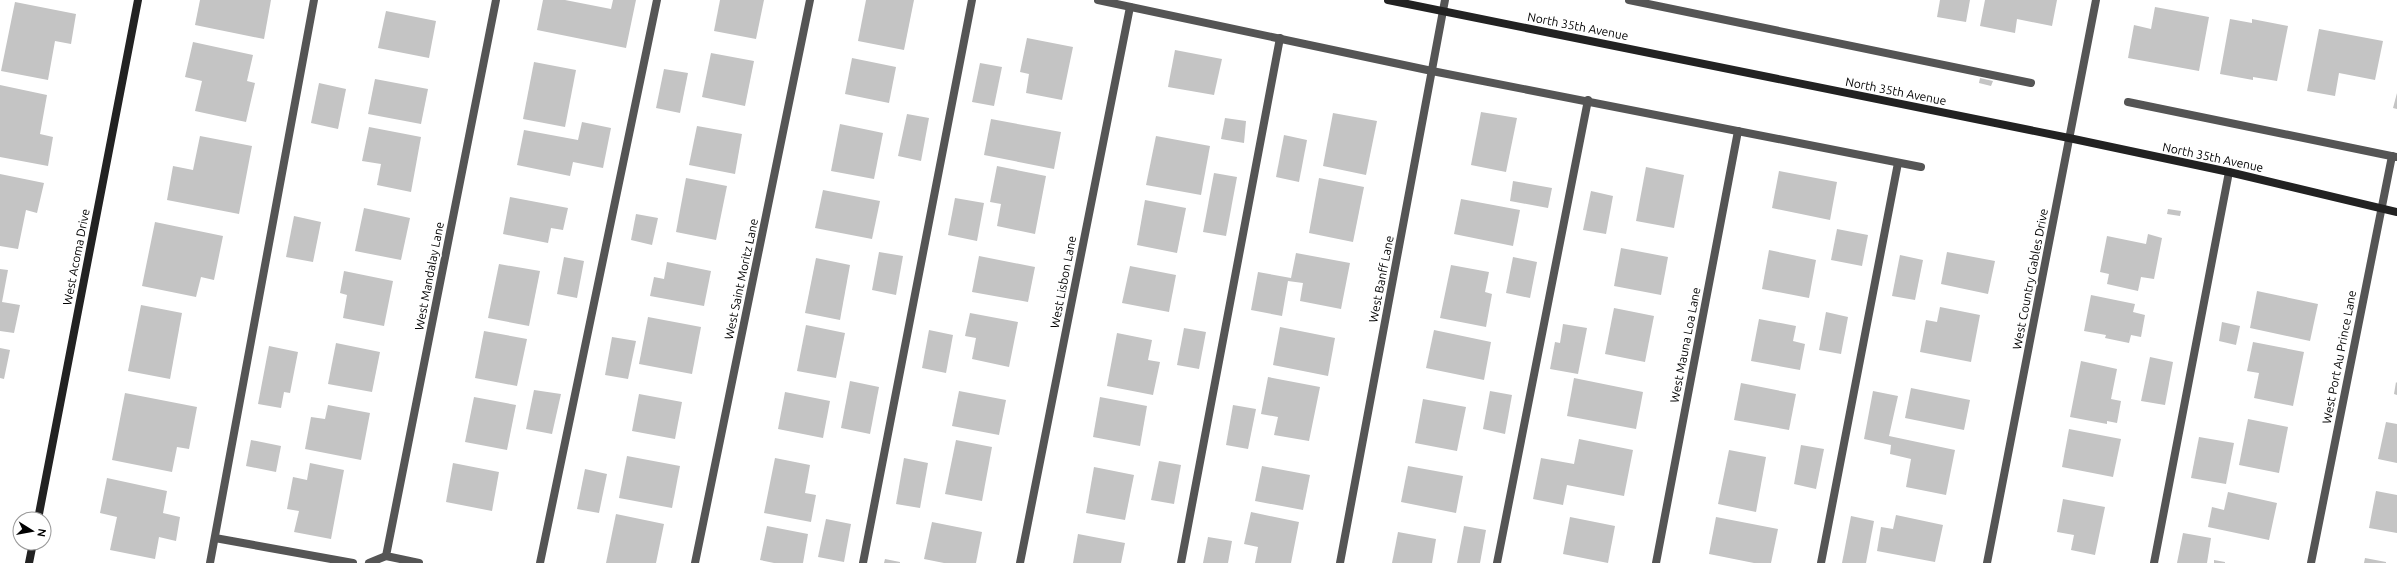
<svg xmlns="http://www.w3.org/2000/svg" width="2397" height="563" viewBox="0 0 2397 563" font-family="Ubuntu,sans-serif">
<rect width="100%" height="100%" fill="#fff"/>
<g fill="#c4c4c4">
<path d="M200 0H271L264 39 195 25Z"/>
<path d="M543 0H565L611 9 613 0H636L626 48 537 30Z"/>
<path d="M720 0H764L756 39 714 31Z"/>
<path d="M866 0H914L904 50 858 41Z"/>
<path d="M1940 0H1970L1966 22 1937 17Z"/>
<path d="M1985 0H2057L2052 26 2017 19 2015 33 1980 26Z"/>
<path d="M15 2 76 14 71 44 55 41 48 80 1 71Z"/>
<path d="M2155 7 2209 17 2199 71 2128 58 2134 25 2151 29Z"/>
<path d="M386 11 436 21 429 58 378 48Z"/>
<path d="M2230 19 2252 23V19L2288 26 2277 81 2253 77V80L2220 74Z"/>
<path d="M2319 29 2383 41 2375 80 2339 73 2335 96 2307 91Z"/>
<path d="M1027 38 1073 47 1062 100 1026 93 1029 74 1020 72Z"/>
<path d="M193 42 253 55 247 81 255 83 246 122 195 111 202 81 185 77Z"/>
<path d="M1175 50 1222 59 1214 95 1168 87Z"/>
<path d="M711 53 754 61 745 106 702 97Z"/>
<path d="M852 58 896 67 889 103 845 94Z"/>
<path d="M534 62 576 70 565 127 523 119Z"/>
<path d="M980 63 1002 67 994 106 972 102Z"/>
<path d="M664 69 688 73 680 113 656 108Z"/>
<path d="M1980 78 1993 81 1991 86 1979 83Z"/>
<path d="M375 79 428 89 421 124 368 114Z"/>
<path d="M319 83 346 89 338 129 311 123Z"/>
<path d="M0 85 47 95 40 134 53 137 48 166 0 157Z"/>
<path d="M2397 93V109L2393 108Z"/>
<path d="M1481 112 1517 118 1506 172 1471 165Z"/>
<path d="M1333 113 1377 121 1366 175 1323 166Z"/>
<path d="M907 114 929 118 921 161 898 156Z"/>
<path d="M1225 118 1246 121 1244 143 1221 139Z"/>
<path d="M991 119 1061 132 1054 169 984 155Z"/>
<path d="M582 122 611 128 603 168 573 162 570 176 517 165 524 130 578 140Z"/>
<path d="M840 124 883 133 874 179 831 171Z"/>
<path d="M697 126 742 134 735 174 689 165Z"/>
<path d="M369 127 421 137 411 192 377 185 381 164 362 161Z"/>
<path d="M1284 135 1307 140 1299 182 1276 177Z"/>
<path d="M200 136 252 146 239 214 167 200 173 166 193 170Z"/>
<path d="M1156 136 1210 146 1201 195 1146 185Z"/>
<path d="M997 166 1046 176 1035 234 997 226 1001 204 990 202Z"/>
<path d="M1646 167 1684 175 1674 228 1636 221Z"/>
<path d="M1779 171 1837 182 1830 220 1772 208Z"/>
<path d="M1214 173 1237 177 1226 236 1203 232Z"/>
<path d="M0 174 44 183 37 213 26 210 18 249 0 246Z"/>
<path d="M686 178 727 186 716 240 676 232Z"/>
<path d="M1319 178 1364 187 1353 242 1309 233Z"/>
<path d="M1513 181 1552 188 1548 208 1510 201Z"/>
<path d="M823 190 880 201 872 239 815 228Z"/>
<path d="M1591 191 1613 196 1606 234 1583 230Z"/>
<path d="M510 197 568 208 563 230 551 228 548 243 503 234Z"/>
<path d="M955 198 984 203 977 241 948 235Z"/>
<path d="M1461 199 1520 210 1513 246 1454 234Z"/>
<path d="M1145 200 1186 208 1177 253 1137 245Z"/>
<path d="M364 208 410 218 401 260 355 251Z"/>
<path d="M2168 209 2181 211 2180 216 2167 214Z"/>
<path d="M636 214 658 218 652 245 631 240Z"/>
<path d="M294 216 321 222 313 262 286 257Z"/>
<path d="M155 222 223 236 214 280 201 277 196 297 142 286Z"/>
<path d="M1837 229 1868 235 1862 266 1831 260Z"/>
<path d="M2148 234 2162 238 2154 279 2141 277 2138 291 2107 284 2109 274 2100 272 2107 236 2146 244Z"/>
<path d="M1621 248 1668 257 1661 295 1614 286Z"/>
<path d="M1769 250 1816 260 1809 298 1762 289Z"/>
<path d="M879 252 903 256 896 295 872 290Z"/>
<path d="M1947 252 1995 261 1988 294 1941 284Z"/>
<path d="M1296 253 1350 263 1341 309 1300 301 1303 283 1288 281 1282 316 1251 310 1258 272 1291 278Z"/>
<path d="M1900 255 1923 260 1915 300 1892 296Z"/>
<path d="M979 256 1035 267 1028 302 972 292Z"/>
<path d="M564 257 584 261 577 298 557 294Z"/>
<path d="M1513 257 1537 262 1530 298 1506 293Z"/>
<path d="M816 258 850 265 840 320 805 313Z"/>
<path d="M667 262 711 271 704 306 650 296 654 277 664 279Z"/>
<path d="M499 264 540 271 529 326 488 318Z"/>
<path d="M1451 265 1489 272 1485 292 1492 294 1486 327 1440 318Z"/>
<path d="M1130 266 1176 275 1169 312 1122 303Z"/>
<path d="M0 269 8 270 2 302 20 305 14 333 0 331Z"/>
<path d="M344 271 393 281 384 326 343 318 347 295 340 293Z"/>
<path d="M2257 291 2318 304 2310 341 2250 328Z"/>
<path d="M2091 295 2135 304 2133 312 2145 315 2141 337 2131 335 2129 343 2105 338 2106 335 2084 331Z"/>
<path d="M141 305 182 313 170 379 128 371Z"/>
<path d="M1940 307 1980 315 1971 362 1920 352 1926 320 1937 322Z"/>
<path d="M1614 308 1654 316 1645 362 1605 354Z"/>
<path d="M1826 312 1848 317 1841 354 1819 350Z"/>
<path d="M970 313 1018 322 1009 367 972 359 976 338 965 336Z"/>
<path d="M648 317 701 327 692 374 639 364Z"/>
<path d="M1759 319 1796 326 1793 341 1805 344 1800 370 1751 361Z"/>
<path d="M2222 322 2240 326 2236 345 2219 341Z"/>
<path d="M1563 324 1587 328 1578 374 1550 369 1555 342 1560 343Z"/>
<path d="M806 325 845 333 836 378 797 371Z"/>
<path d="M1280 327 1335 338 1328 376 1273 365Z"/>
<path d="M1184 328 1206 332 1199 369 1177 365Z"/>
<path d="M929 330 953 335 946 373 922 368Z"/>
<path d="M1434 330 1491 342 1484 380 1426 368Z"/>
<path d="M484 331 527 339 517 386 475 378Z"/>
<path d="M1117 333 1152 340 1148 360 1160 362 1153 395 1107 386Z"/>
<path d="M612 337 636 341 628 379 605 375Z"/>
<path d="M2253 342 2304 352 2293 406 2254 398 2259 373 2247 371Z"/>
<path d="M336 343 380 352 372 392 328 384Z"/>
<path d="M269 346 298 352 290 393 284 392 281 408 258 404Z"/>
<path d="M0 348 10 350 4 379 0 378Z"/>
<path d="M2150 357 2173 362 2165 405 2141 401Z"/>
<path d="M2081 361 2117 369 2111 399 2121 401 2117 423 2107 421V424L2070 417Z"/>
<path d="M1268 377 1320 387 1309 441 1274 435 1278 417 1261 414Z"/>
<path d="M1574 378 1643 392 1636 429 1567 416Z"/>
<path d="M850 381 879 387 870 434 841 428Z"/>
<path d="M2396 382 2397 383V395L2394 394Z"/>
<path d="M1741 383 1796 394 1789 430 1734 420Z"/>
<path d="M1911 388 1970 400 1964 430 1905 418Z"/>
<path d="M534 390 561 394 552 434 526 429Z"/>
<path d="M959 391 1006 400 999 435 952 426Z"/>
<path d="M1490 391 1512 395 1505 434 1483 429Z"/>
<path d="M1873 391 1898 396 1889 436 1955 450 1946 495 1906 487 1911 459 1890 454 1891 445 1864 439Z"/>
<path d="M785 392 830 401 823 438 778 429Z"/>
<path d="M125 393 197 407 189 449 177 447 172 472 112 460Z"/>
<path d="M639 394 682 402 675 439 632 431Z"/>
<path d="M474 397 516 405 507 450 465 442Z"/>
<path d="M1100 397 1147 406 1140 446 1093 437Z"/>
<path d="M1423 399 1466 407 1457 451 1415 443Z"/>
<path d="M328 405 370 413 361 460 305 449 311 417 325 419Z"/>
<path d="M1233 405 1256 409 1248 449 1226 445Z"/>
<path d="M2248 419 2288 427 2279 473 2239 465Z"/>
<path d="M2386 422 2397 424V463L2378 459Z"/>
<path d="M2069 429 2121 439 2113 477 2062 467Z"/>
<path d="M2199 437 2234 443 2226 484 2191 478Z"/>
<path d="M1579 439 1633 450 1624 496 1567 485 1563 505 1533 499 1541 458 1574 464Z"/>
<path d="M251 440 281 446 276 472 246 466Z"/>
<path d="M956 440 992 447 982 501 945 494Z"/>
<path d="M1801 445 1824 449 1816 489 1794 484Z"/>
<path d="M1729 450 1766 457 1756 512 1718 504Z"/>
<path d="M627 456 680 466 672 508 619 498Z"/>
<path d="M775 458 810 465 805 493 816 495 811 522 764 513Z"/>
<path d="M904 458 928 463 920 508 896 504Z"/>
<path d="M1159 461 1181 465 1174 504 1151 500Z"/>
<path d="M310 463 344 470 331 539 294 532 299 511 287 509 293 477 307 480Z"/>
<path d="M453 463 499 472 492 511 446 502Z"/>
<path d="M1262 466 1310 475 1303 510 1255 501Z"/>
<path d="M1408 466 1463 476 1456 513 1401 502Z"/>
<path d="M1094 467 1134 475 1125 520 1086 513Z"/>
<path d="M585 469 607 474 599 513 577 509Z"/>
<path d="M107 478 167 491 163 513 180 517 176 541 159 537 155 559 110 550 117 517 100 513Z"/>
<path d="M2376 491 2397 495V533L2369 528Z"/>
<path d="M2228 492 2277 503 2269 540 2208 527 2212 507 2224 510Z"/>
<path d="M2063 499 2105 507 2095 555 2071 550 2074 535 2057 532Z"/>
<path d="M1251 512 1299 522 1291 563H1255L1258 547 1244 544Z"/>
<path d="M616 514 664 524 656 563H606Z"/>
<path d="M1896 515 1943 525 1935 562 1877 551 1881 527 1893 529Z"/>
<path d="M1851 516 1874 521 1866 563H1842Z"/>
<path d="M1570 517 1615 526 1608 563 1563 554Z"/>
<path d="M1716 517 1778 529 1771 563H1754L1709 554Z"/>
<path d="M826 519 851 524 844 562 818 557Z"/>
<path d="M932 522 982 532 976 563H944L924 559Z"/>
<path d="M767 526 808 534 803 563H774L760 560Z"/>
<path d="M1464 526 1486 530 1480 563H1457Z"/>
<path d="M1398 532 1436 539 1432 563H1392Z"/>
<path d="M2183 533 2211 538 2207 563H2177Z"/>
<path d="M1078 534 1125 543 1121 563H1073Z"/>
<path d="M1208 537 1232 541 1228 563H1203Z"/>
<path d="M2365 558 2386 562V563H2364Z"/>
<path d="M885 559 900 562V563H884Z"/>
<path d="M2214 560 2225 562V563H2214Z"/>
</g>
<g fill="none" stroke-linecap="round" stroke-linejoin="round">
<g stroke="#555" stroke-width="8">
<path d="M215 538 353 563"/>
<path d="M210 563 314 0"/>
<path d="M369 563 386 556"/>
<path d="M540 563 657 0"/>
<path d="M863 563 972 0"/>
<path d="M1181 563 1280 38"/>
<path d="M1497 563 1588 100"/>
<path d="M1821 563 1898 163"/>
<path d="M2154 563 2229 172"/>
</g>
<g stroke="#555" stroke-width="8">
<path d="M1098 0 1432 71 1921 167"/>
<path d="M1629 0 2031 83"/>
<path d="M2128 102 2396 157"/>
<path d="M419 563 386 556 496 0"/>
<path d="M695 563 810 0"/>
<path d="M1020 563 1130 7"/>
<path d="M1340 563 1445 0"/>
<path d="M1656 563 1738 131"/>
<path d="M1987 563 2096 0"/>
<path d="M2311 563 2392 156"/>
</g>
<g stroke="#222" stroke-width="8">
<path d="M1388 0 2069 138 2229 172 2397 212"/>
<path d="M38 519 138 0"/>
<path d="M29 563 33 543"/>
</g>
</g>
<g text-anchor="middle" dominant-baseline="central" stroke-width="3.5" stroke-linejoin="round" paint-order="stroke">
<g font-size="12" fill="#000" stroke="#fff">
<text transform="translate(1578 26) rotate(11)">North 35th Avenue</text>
<text transform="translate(1896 91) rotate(11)">North 35th Avenue</text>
<text transform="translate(2213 157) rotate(12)">North 35th Avenue</text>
<text transform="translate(76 257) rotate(-79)">West Acoma Drive</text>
<text transform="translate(429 276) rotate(-79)">West Mandalay Lane</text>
<text transform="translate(741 279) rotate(-78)">West Saint Moritz Lane</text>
<text transform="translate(1381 279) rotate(-79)">West Banff Lane</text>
<text transform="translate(2030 279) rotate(-79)">West Country Gables Drive</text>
<text transform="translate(1063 282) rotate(-79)">West Lisbon Lane</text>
<text transform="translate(1685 345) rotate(-79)">West Mauna Loa Lane</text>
<text transform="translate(2339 357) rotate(-79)">West Port Au Prince Lane</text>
</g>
</g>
<g transform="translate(32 531) rotate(101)"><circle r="19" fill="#ffffff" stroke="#999999"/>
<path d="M0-3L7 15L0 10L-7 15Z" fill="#000000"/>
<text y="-6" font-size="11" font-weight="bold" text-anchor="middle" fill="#000000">N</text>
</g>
</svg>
